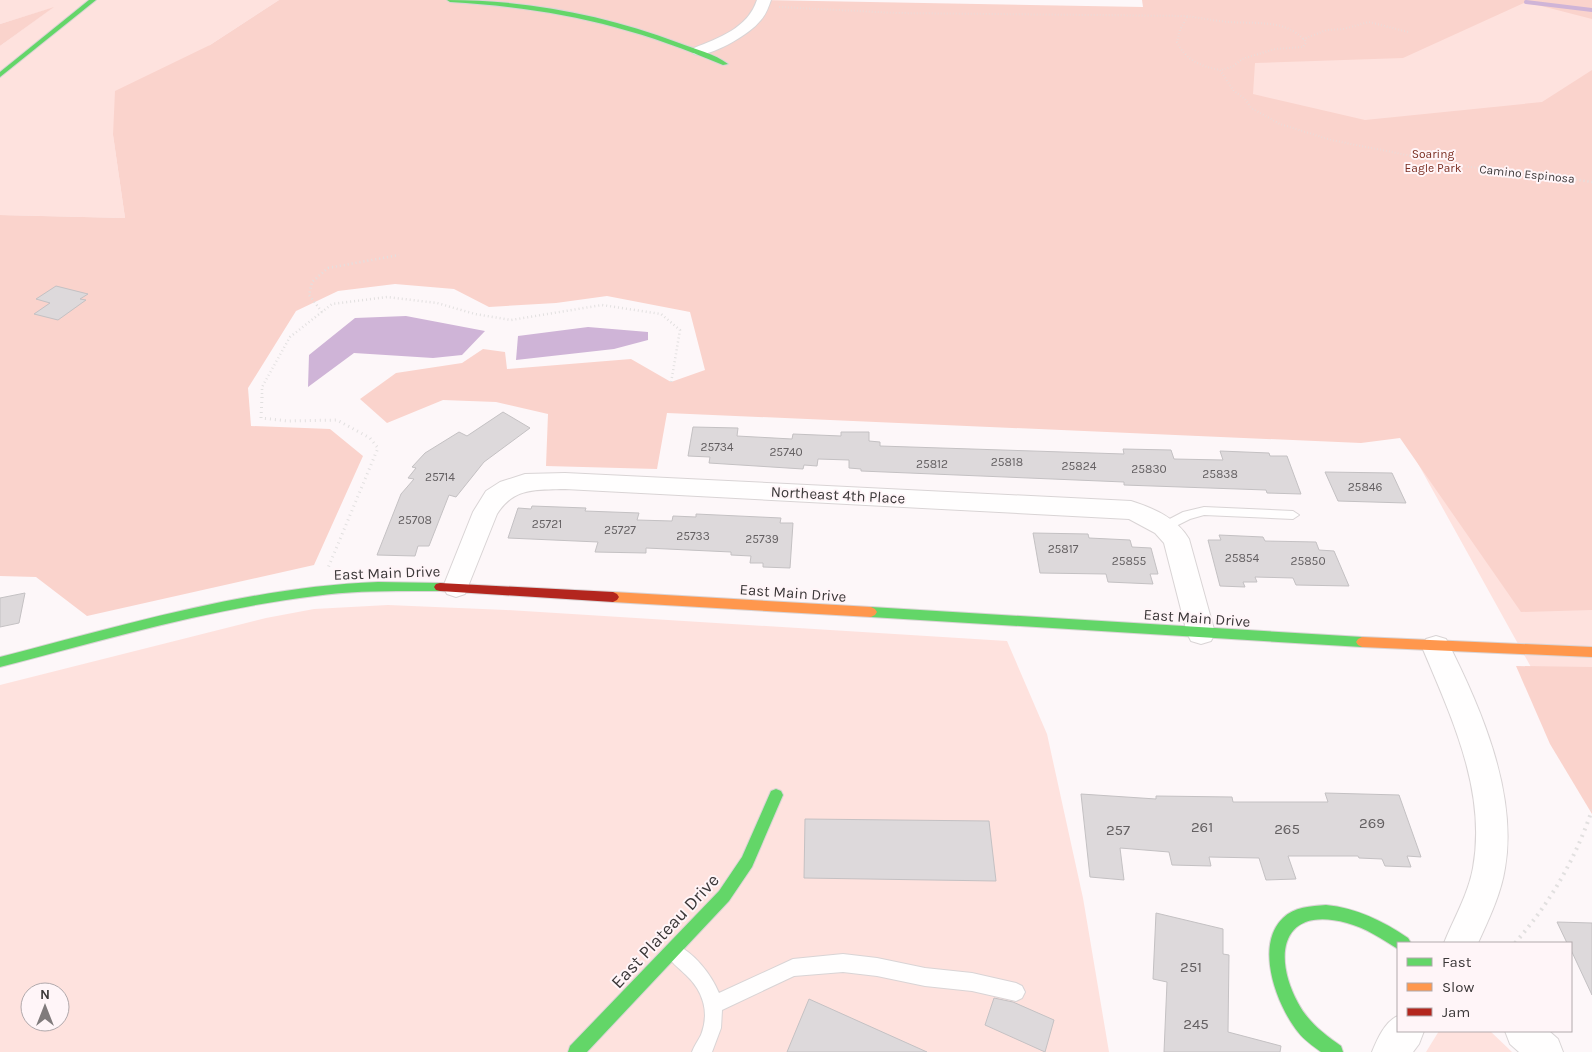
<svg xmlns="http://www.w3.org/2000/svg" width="1592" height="1052" viewBox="0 0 1592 1052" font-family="Karla,sans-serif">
<rect width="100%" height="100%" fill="#fdf7f9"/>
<g fill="#fee2de" fill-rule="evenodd">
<path d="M0 0H279L210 45 113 135 125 218 0 215V46L52 8 0 24Z"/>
<path d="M1158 0H1592V777L1215 98Z"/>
<path d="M388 605 506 610 1007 641 1047 734 1083 898 1109 1052H0V685L266 618 314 609ZM30 992H60V1022H30Z"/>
<path d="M1439 1031H1490L1512 1052H1426Z"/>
</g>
<g fill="#fad3cc">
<path d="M279 0H758L1143 7 1142 0H1592V19L1526 2 1403 58 1255 63 1253 94 1365 120 1542 102 1592 70V610L1521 612 1400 438 1361 443 667 413 657 469 546 466 548 414 496 402 443 400 387 423 360 399 396 373 462 363 483 349 505 352 507 369 631 359 671 382 705 370 690 312 607 296 556 303 489 307 454 289 395 284 338 291 296 311 248 388 251 426 330 429 363 456 314 565 87 616 36 577 0 576V215L125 218 113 135 115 91 210 45Z"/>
<path d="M54 7 0 46V24Z"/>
<path d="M1516 666 1592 667V814L1550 744Z"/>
</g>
<g fill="#cfb4d7">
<path d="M406 316 485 331 462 355 433 358 354 353 308 387 309 355 355 318Z"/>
<path d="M588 327 648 332V340L614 349 516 360 518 336Z"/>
</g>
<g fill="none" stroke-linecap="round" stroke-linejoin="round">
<path stroke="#cfb4d7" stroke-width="4" d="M1526 2 1592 10"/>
</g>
<g fill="#ddd9db" stroke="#c4c1c3">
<path d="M56 286 88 294 80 299 86 300 58 320 34 314 50 303 36 299Z"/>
<path d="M503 412 530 428 484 462 456 497 449 495 429 546H418L415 556 377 555 401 494 414 479 408 478 416 468 412 467 425 453 459 432 467 436Z"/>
<path d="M693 427 738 428 737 436 792 439 793 434 841 436V432H869V441L880 442V446L1124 454 1123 449 1171 450 1174 459 1223 460 1220 451 1269 453 1270 456H1287L1301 494 1267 493 1266 490 1124 485V482L861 471V469L849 468V460L818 459 817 466 804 465 803 469 709 463 710 457 688 456Z"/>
<path d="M1325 472 1392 473 1406 503 1338 501Z"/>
<path d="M532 506 586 508 585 511 639 513 637 520 672 521 673 516 696 517V514L781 518 780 523H793L790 568 763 567V563H750L751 556 731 555V552L646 548V553L595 552 598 542 508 538 518 508 531 509Z"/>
<path d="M1033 533 1088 534 1089 538 1130 540 1132 547 1151 548 1158 574H1150L1153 584 1108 582 1106 574 1040 573Z"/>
<path d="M1219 535 1263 537 1265 541 1316 542 1319 550 1334 551 1349 586 1296 585 1293 578 1255 577 1257 582H1243L1245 587 1220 586 1208 540H1221Z"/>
<path d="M25 593 19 623 0 627V598Z"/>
<path d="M1325 793 1399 795 1421 857 1407 856 1411 867 1385 866 1382 859 1359 858 1358 856H1288L1296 879 1266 880 1259 858 1209 857 1211 866 1172 865 1169 852 1120 848 1124 880 1090 877 1081 794 1156 799V796L1232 797 1233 802H1328Z"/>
<path d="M805 819 989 821 996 881 804 878Z"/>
<path d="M1156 913 1223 929V954L1229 955 1228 1032 1281 1046 1280 1052H1164L1167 982 1153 979Z"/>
<path d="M1557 922 1592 923V995L1571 950V943H1567Z"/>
<path d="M994 998 1013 1002 1054 1020 1045 1052 985 1025Z"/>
<path d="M809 999 927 1052H787Z"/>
</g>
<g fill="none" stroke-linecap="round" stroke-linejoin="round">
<defs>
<g id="lane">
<path d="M1204 507 1293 511 1299 515 1293 519 1204 515 1190 519 1164 532 1160 530 1158 527 1160 524 1183 512Z"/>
<path d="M674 944C694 952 711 974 719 993L793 959 843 954 877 958 925 968 972 973 1016 983 1022 986 1025 992 1022 998 1016 1001 972 991 925 986 877 976 843 972 794 976 722 1010 721 1028 712 1052H692C694 1046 698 1041 701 1035 710 1012 703 991 686 975 679 968 670 962 665 952L668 946Z"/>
</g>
<g id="street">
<path d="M757 0H771C768 8 766 15 760 21 750 34 710 58 694 54L692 51 694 48C719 38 748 28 757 0Z"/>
<path d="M565 473 1131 501C1153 508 1177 518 1189 539L1215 633 1211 641 1201 644 1191 641 1187 633 1164 543 1155 533 1129 519 565 489C536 490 514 487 497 514L465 594 456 597 447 594 443 587 473 512 486 491 500 482 525 474Z"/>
<path d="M1436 636 1446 639C1480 705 1518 793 1505 868 1501 894 1489 919 1478 943H1444C1454 918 1468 895 1473 868 1487 791 1451 716 1422 647L1426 639Z"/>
<path d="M1398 1016V1031H1424L1419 1044 1413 1052H1372C1377 1040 1385 1021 1398 1016Z"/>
<path d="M1505 1031H1549L1558 1039 1563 1052H1519L1510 1044Z"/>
</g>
<g id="fast">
<path d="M89 0H96L0 77V72Z"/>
<path d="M447 0C527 0 605 15 679 43 695 49 715 54 728 64L723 65C629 25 551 8 450 2Z"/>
<path d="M378 582 440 583 444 584 446 587 444 590 440 591C398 591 356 590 315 596 208 609 104 640 0 667V657C124 625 249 587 378 582Z"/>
<path d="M871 607 1362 637 1366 639 1368 642 1366 645 1362 647 871 617 867 615 865 612 867 609Z"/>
<path d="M776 789 781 791 783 795 752 867 729 901 587 1052H568L570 1046 719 891 742 857 771 791Z"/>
<path d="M1326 905C1357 908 1383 921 1408 938L1411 943H1398V949C1382 939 1366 928 1347 923 1282 905 1272 955 1298 1003 1308 1022 1324 1034 1341 1046L1343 1052H1321C1313 1046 1304 1040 1298 1032 1277 1006 1254 946 1283 918 1294 907 1311 906 1326 905Z"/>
</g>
<g id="slow">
<path d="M613 592 871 607 875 609 877 612 875 615 871 617 613 602 609 600 607 597 609 594Z"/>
<path d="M1362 637 1592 647V657L1362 647 1358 645 1356 642 1358 639Z"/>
</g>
<path id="jam" d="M440 583 613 592 617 594 619 597 617 600 613 602 440 591 436 590 434 587 436 584Z"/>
</defs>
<use href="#lane" stroke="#d9d4d5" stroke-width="2"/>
<use href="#street" stroke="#d9d4d5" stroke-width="2"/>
<use href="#fast" stroke="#d9d4d5" stroke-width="2"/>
<use href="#slow" stroke="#d9d4d5" stroke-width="2"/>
<use href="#jam" stroke="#d9d4d5" stroke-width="2"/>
<g stroke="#e2e0e0" stroke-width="2" stroke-dasharray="0.5 2.5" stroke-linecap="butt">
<path d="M779 7 896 13 1187 16C1201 18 1215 21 1230 22 1257 24 1287 19 1306 42L1303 47 1275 49 1242 59 1232 67 1220 70"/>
<path d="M1187 17 1180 30 1177 42C1186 61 1201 66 1220 70L1234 91 1245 99 1251 108 1280 124 1331 140 1462 166 1549 175"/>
<path d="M1303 39 1327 30 1343 29 1369 22 1408 32"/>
</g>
<g stroke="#e2e0e0" stroke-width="2.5" stroke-dasharray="1 3" stroke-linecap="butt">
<path d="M1536 174 1592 182"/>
<path d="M322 312 309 295 312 282 328 268 399 255"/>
<path d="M262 398V387L290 337 332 304 387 297 437 303 475 314 511 320 602 305 661 314 680 330 671 383"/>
</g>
<path stroke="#e2e0e0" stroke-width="3" stroke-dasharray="1 4" stroke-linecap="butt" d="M262 397 261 418 288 421 337 420 370 438 378 448 328 568"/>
<path stroke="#e2e0e0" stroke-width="4" stroke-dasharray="2 5" stroke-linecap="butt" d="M1515 943C1550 903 1575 860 1592 810"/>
<use href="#lane" fill="#fffefe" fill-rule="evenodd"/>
<use href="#street" fill="#fffefe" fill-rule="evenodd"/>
<use href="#fast" fill="#63d668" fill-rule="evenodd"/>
<use href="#slow" fill="#ff974d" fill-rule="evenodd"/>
<use href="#jam" fill="#b3261e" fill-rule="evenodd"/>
</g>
<g text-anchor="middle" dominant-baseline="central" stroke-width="4" stroke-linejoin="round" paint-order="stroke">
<g font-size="12" fill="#7a2e21" stroke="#fff5f8">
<text x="1433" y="154">Soaring<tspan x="1433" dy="14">Eagle Park</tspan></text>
</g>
<g font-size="12" fill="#3c3839" stroke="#fff5f8">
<text transform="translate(1527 174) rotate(6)">Camino Espinosa</text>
</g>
<g font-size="12" fill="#646062">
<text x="717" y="447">25734</text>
<text x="786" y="452">25740</text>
<text x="1007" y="462">25818</text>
<text x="932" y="464">25812</text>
<text x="1079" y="466">25824</text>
<text x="1149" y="469">25830</text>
<text x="1220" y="474">25838</text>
<text x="440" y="477">25714</text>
<text x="1365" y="487">25846</text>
<text x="415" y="520">25708</text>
<text x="547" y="524">25721</text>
<text x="620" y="530">25727</text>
<text x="693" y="536">25733</text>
<text x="762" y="539">25739</text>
<text x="1063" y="549">25817</text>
<text x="1242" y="558">25854</text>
<text x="1129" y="561">25855</text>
<text x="1308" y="561">25850</text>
</g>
<g font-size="15" fill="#3c3839" stroke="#fff5f8">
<text transform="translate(838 495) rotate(3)">Northeast 4th Place</text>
<text transform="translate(387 573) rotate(-2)">East Main Drive</text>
<text transform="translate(793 593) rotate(4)">East Main Drive</text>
<text transform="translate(1197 618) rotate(4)">East Main Drive</text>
</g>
<g font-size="15" fill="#646062">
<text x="1372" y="823">269</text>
<text x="1202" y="827">261</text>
<text x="1287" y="829">265</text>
<text x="1118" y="830">257</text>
<text x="1191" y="967">251</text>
<text x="1196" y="1024">245</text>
</g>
<g font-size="18" fill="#3c3839" stroke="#fff5f8">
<text transform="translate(665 931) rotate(-47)">East Plateau Drive</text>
</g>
</g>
<rect x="1397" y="942" width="175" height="90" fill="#fff5f8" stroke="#b1a9ac"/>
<rect x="1407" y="958" width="25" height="8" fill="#63d668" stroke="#b1a9ac"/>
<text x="1442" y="967" font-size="15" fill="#3c3839">Fast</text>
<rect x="1407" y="983" width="25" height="8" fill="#ff974d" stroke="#b1a9ac"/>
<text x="1442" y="992" font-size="15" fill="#3c3839">Slow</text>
<rect x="1407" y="1008" width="25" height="8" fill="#b3261e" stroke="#b1a9ac"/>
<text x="1442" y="1017" font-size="15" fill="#3c3839">Jam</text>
<g transform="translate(45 1007)"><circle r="24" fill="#fff5f8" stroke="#b1a9ac"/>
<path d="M0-4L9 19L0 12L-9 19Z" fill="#807b7c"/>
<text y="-8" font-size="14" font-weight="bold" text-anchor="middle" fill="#3c3839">N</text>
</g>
</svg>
